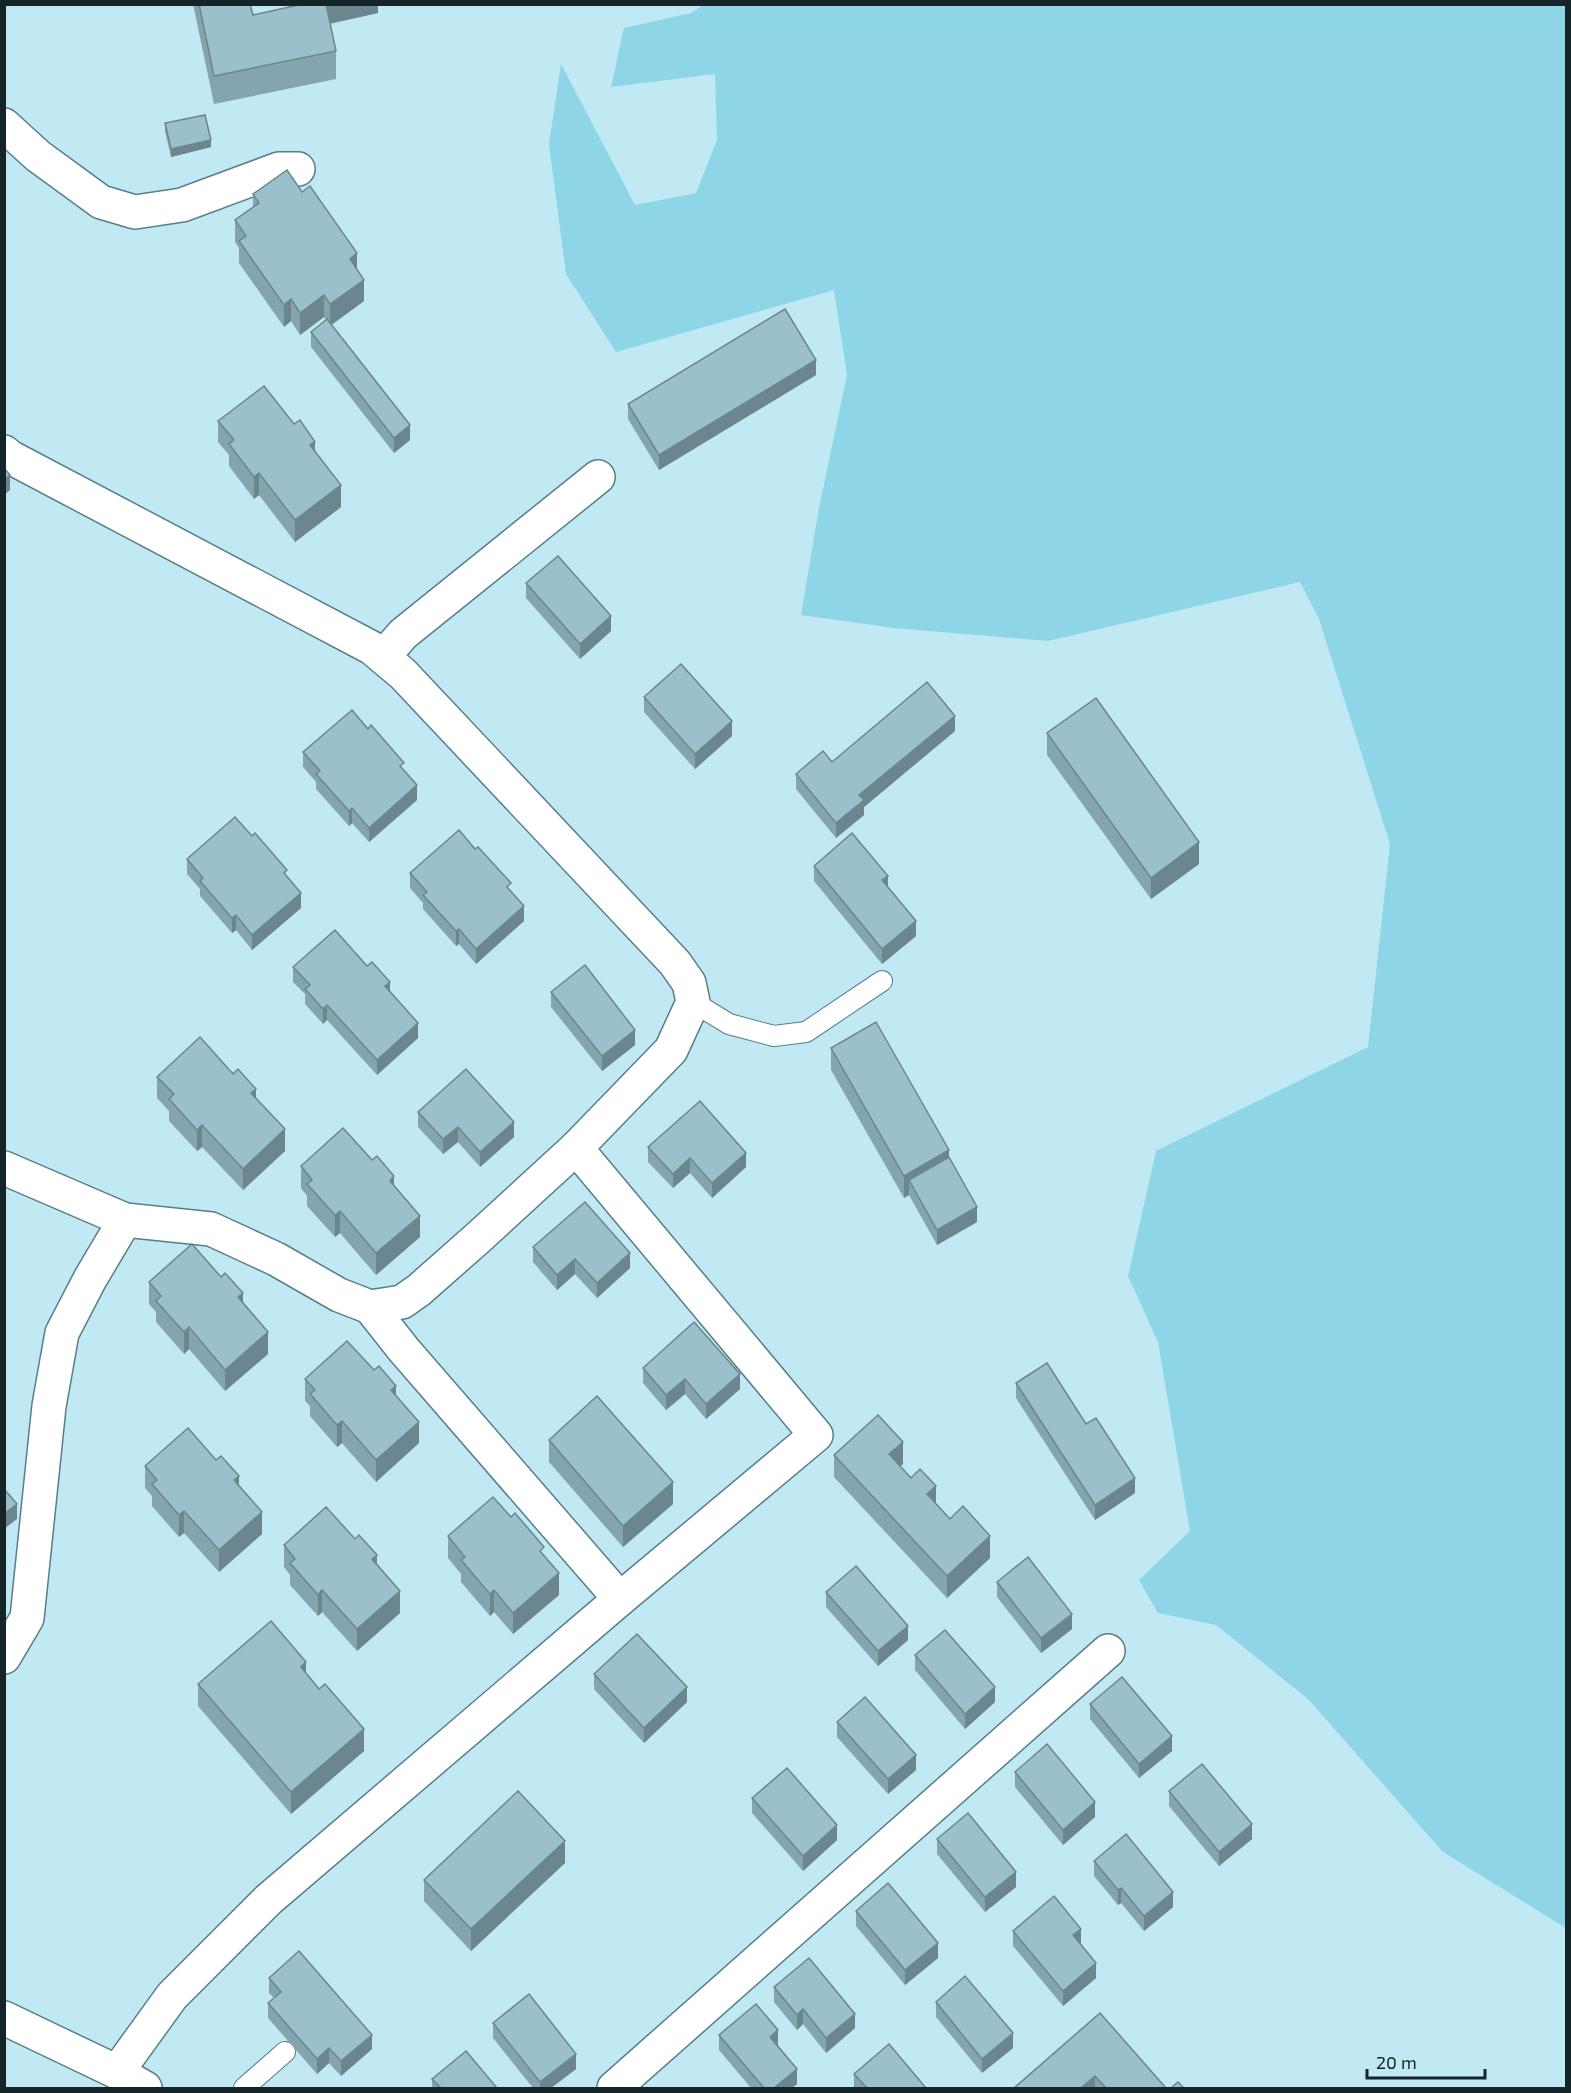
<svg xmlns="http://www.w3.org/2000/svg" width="1571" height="2093" viewBox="0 0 1571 2093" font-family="'Exo 2',sans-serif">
<rect width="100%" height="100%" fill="#c0e9f4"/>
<path fill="#8dd5e7" d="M703 5H1566V1928L1443 1852 1308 1699 1216 1625 1158 1613 1139 1580 1190 1531 1158 1342 1128 1276 1156 1151 1368 1047 1390 844 1319 619 1300 582 1048 641 894 628 801 615 819 508 847 375 834 290 616 352 566 274 549 144 561 64 635 205 696 193 717 140 715 74 611 87 624 28 691 13Z"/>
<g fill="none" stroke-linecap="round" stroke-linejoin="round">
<defs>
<g id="service">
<path d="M693 1002 729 1024 774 1036 806 1032 882 981"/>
<path d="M244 2088 285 2052"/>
</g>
<g id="minor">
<path d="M4 125 38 156 101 202 135 212 182 205 279 169H298"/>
<path d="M4 452 10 457 372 648 403 674 675 963 689 983 693 1002 671 1050 576 1148 479 1237 419 1290 402 1302 370 1307 339 1295 276 1259 211 1229 125 1220 4 1168"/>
<path d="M383 657 403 634 598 477"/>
<path d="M370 1307 404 1350 620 1599"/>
<path d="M4 1657 27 1618 49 1406 62 1333 90 1279 125 1220"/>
<path d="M4 2018 117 2072 145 2088"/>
<path d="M117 2072 172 1996 268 1900 620 1599 816 1435 576 1148"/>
<path d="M614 2088 1108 1651"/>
</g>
</defs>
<use href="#service" stroke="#587e88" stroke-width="22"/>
<use href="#minor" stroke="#587e88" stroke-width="36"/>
<use href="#service" stroke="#fff" stroke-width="20"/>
<use href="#minor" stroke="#fff" stroke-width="33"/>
</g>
<g fill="#84a5af">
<path d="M193 4H250L253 15 303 4H378V13L330 24 336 51V79L214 104Z"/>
<path d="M165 123 211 147 171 157 165 131Z"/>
<path d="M253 194 357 269 364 301 331 325 410 440 394 453 311 347V332L326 320 324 317 300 335 291 321 284 327 239 263V248L235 242V220L253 207Z"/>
<path d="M816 375 659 470 628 419V404Z"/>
<path d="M218 421 315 452 341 507 295 542 259 495 254 499 229 466V455L218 442Z"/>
<path d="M526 583 611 631 580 659 526 598Z"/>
<path d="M644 697 732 736 695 769 644 712Z"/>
<path d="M955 731 864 807V815L836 838 796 789V774L832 762Z"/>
<path d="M1047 733 1199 864 1151 899 1047 755Z"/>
<path d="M303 752 404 770 417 800 369 842 352 823 349 826 316 789V782L303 767Z"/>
<path d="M187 859 287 877 301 908 252 950 236 930 232 933 200 896V889L187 874Z"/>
<path d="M814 866 888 887 916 936 882 964 814 881Z"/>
<path d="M410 873 511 891 524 921 476 964 459 944 456 946 423 909V903L410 888Z"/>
<path d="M293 967 390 992 418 1038 377 1075 327 1020 323 1024 305 1004V994L293 982Z"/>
<path d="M551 992 635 1045 602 1071 551 1007Z"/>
<path d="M831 1048 949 1157 977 1222 937 1245 909 1195 904 1198 831 1070Z"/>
<path d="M157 1077 256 1098 285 1151 243 1190 202 1147 197 1151 169 1121V1111L157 1098Z"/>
<path d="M418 1112 514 1137 480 1167 458 1142 443 1154 418 1127Z"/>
<path d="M648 1147 746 1167 712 1198 690 1173 673 1188 648 1162Z"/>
<path d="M301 1166 394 1186 420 1237 376 1275 340 1233 335 1237 307 1206V1196L301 1188Z"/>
<path d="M533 1247 630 1268 597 1298 575 1274 557 1290 533 1262Z"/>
<path d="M149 1282 243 1302 268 1354 225 1391 189 1349 184 1354 156 1322V1312L149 1304Z"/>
<path d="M643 1368 740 1389 706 1419 685 1394 666 1410 643 1383Z"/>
<path d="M305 1379 396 1396 419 1443 376 1482 342 1443 337 1447 310 1416V1406L305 1401Z"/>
<path d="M1016 1383 1086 1424 1135 1493 1095 1520 1016 1398Z"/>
<path d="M549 1440 673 1504 623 1547 549 1462Z"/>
<path d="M834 1455 903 1464 900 1466 950 1519 990 1558 947 1598 834 1477Z"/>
<path d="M216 1460 239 1486 262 1534 219 1572 184 1533 179 1537 152 1506V1496L145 1488V1466Z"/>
<path d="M448 1536 544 1555 559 1595 513 1634 494 1612 490 1616 461 1582V1574L448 1558Z"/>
<path d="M284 1545 377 1565 400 1613 357 1651 322 1612 318 1616 290 1585V1575L284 1567Z"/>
<path d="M997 1582 1072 1629 1041 1653 997 1597Z"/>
<path d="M826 1592 908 1640 878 1666 826 1607Z"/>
<path d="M915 1655 995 1702 965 1729 915 1670Z"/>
<path d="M306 1674 364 1751 291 1814 198 1706V1684Z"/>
<path d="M594 1674 687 1702 644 1743 594 1689Z"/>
<path d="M1090 1704 1172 1751 1139 1778 1090 1719Z"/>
<path d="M837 1722 916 1770 888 1794 837 1737Z"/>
<path d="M1015 1772 1095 1817 1063 1845 1015 1787Z"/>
<path d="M1169 1791 1252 1839 1219 1866 1169 1806Z"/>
<path d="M752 1798 837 1840 803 1871 752 1813Z"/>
<path d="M937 1839 1016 1887 985 1912 937 1854Z"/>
<path d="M1094 1861 1173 1907 1144 1931 1121 1903 1118 1905 1094 1876Z"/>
<path d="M565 1863 471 1951 424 1901V1880Z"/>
<path d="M856 1911 938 1958 905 1985 856 1926Z"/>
<path d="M1013 1931 1081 1944 1096 1978 1063 2006 1013 1946Z"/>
<path d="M269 1978 372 2049 341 2076 329 2063 317 2074 268 2018V2003L274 1998 269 1993Z"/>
<path d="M774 1987 855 2028 826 2053 803 2024 797 2030 774 2002Z"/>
<path d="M936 2002 1013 2048 982 2073 936 2017Z"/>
<path d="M1100 2013 1166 2088H1014Z"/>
<path d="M493 2023 576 2069 551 2088H533L493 2038Z"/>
<path d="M719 2035 778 2045 777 2046 797 2084 792 2088H751L719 2050Z"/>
<path d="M854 2074 926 2088H854Z"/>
<path d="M432 2079 497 2088H432Z"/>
</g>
<g fill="#6b868e">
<path d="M327 4H378V13L327 24Z"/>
<path d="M211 140V147L171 157V149Z"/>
<path d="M357 253V275L350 259Z"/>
<path d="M364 280V301L330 326V304Z"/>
<path d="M324 295V317L300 335V313Z"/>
<path d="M291 299V321L284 327V305Z"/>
<path d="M816 360V375L659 470V455Z"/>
<path d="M410 425V440L394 453V438Z"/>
<path d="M315 442V463L310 445Z"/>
<path d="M259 473V495L254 499V477Z"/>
<path d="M10 475V490L4 495V480Z"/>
<path d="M341 485V507L295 542V520Z"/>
<path d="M611 616V631L580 659V644Z"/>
<path d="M955 716V731L864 807V815L836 838V823L859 795Z"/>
<path d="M732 721V736L695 769V754Z"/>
<path d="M417 785V800L369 842V828Z"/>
<path d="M352 808V823L349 826V811Z"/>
<path d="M1199 842V864L1151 899V878Z"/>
<path d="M888 876V891L882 880Z"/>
<path d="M301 893V908L252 950V935Z"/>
<path d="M524 906V921L476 964V949Z"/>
<path d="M236 915V930L232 933V918Z"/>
<path d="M916 921V936L882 964V949Z"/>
<path d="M459 929V944L456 946V931Z"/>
<path d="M390 982V997L385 986Z"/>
<path d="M327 1005V1020L323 1024V1009Z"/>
<path d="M418 1023V1038L377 1075V1060Z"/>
<path d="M635 1030V1045L602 1071V1056Z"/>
<path d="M256 1089V1110L251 1093Z"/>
<path d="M514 1122V1137L480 1167V1152Z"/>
<path d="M202 1125V1147L197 1151V1130Z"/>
<path d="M458 1127V1142L443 1154V1139Z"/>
<path d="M285 1129V1151L243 1190V1169Z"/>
<path d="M949 1150V1172L909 1180V1195L904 1198V1176Z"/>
<path d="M746 1153V1167L712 1198V1183Z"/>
<path d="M690 1158V1173L673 1188V1174Z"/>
<path d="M394 1176V1198L390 1181Z"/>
<path d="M977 1207V1222L937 1245V1230Z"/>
<path d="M340 1211V1233L335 1237V1215Z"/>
<path d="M420 1216V1237L376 1275V1253Z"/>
<path d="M630 1253V1268L597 1298V1283Z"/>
<path d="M575 1259V1274L557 1290V1275Z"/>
<path d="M243 1293V1315L238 1297Z"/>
<path d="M189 1327V1349L184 1354V1332Z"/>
<path d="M268 1332V1354L225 1391V1370Z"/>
<path d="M740 1374V1389L706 1419V1404Z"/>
<path d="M685 1379V1394L666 1410V1395Z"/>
<path d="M396 1386V1408L391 1390Z"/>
<path d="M342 1421V1443L337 1447V1425Z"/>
<path d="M419 1422V1443L376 1482V1460Z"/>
<path d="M903 1442V1464L889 1476V1454Z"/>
<path d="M239 1476V1497L234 1480Z"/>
<path d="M1135 1478V1493L1095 1520V1505Z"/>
<path d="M673 1482V1504L623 1547V1526Z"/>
<path d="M936 1486V1508L927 1494Z"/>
<path d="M17 1504V1519L4 1529V1514Z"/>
<path d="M184 1511V1533L179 1537V1515Z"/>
<path d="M262 1512V1534L219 1572V1550Z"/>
<path d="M990 1536V1558L947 1598V1576Z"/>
<path d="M377 1555V1577L372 1559Z"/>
<path d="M559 1573V1595L513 1634V1613Z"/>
<path d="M322 1590V1612L318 1616V1595Z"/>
<path d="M494 1590V1612L490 1616V1594Z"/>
<path d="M400 1591V1613L357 1651V1629Z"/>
<path d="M1072 1614V1629L1041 1653V1638Z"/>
<path d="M908 1626V1640L878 1666V1651Z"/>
<path d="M306 1662V1684L301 1667Z"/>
<path d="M687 1687V1702L644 1743V1728Z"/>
<path d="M995 1687V1702L965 1729V1714Z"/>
<path d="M364 1729V1751L291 1814V1792Z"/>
<path d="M1172 1736V1751L1139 1778V1764Z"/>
<path d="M916 1755V1770L888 1794V1779Z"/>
<path d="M1095 1802V1817L1063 1845V1830Z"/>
<path d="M1252 1824V1839L1219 1866V1852Z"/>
<path d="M837 1825V1840L803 1871V1856Z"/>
<path d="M565 1841V1863L471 1951V1929Z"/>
<path d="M1016 1872V1887L985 1912V1897Z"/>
<path d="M1121 1888V1903L1118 1905V1890Z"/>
<path d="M1173 1892V1907L1144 1931V1916Z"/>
<path d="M1081 1929V1944L1073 1950V1935Z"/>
<path d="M938 1943V1958L905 1985V1970Z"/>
<path d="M1096 1963V1978L1063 2006V1991Z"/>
<path d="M803 2009V2024L797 2030V2015Z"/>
<path d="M855 2014V2028L826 2053V2038Z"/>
<path d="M778 2030V2045L770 2052V2037Z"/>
<path d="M1013 2033V2048L982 2073V2059Z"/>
<path d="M372 2035V2049L341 2076V2061Z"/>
<path d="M329 2048V2063L317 2074V2059Z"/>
<path d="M576 2054V2069L551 2088H540V2082Z"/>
<path d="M797 2069V2084L792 2088H774Z"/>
<path d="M1095 2076V2088H1081Z"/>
</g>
<g fill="#99c0cb" stroke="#6b868e" stroke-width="1.5">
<path d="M199 4H250L253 15 303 4H326L336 51 214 76Z"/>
<path d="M205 115 211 140 171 149 165 123Z"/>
<path d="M287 170 302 192 310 186 357 253 350 259 364 280 330 304 324 295 300 313 291 299 284 305 239 241 246 236 235 220 259 203 253 194Z"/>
<path d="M785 309 816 360 659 455 628 404Z"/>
<path d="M327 319 410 425 394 438 311 332Z"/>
<path d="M264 386 294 424 300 420 315 442 310 445 341 485 295 520 259 473 254 477 229 444 234 440 218 421Z"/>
<path d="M4 468 10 475 4 480Z"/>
<path d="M558 556 611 616 580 644 526 583Z"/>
<path d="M681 664 732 721 695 754 644 697Z"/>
<path d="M927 682 955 716 859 795 864 800 836 823 796 774 823 751 832 762Z"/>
<path d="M1096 698 1199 842 1151 878 1047 733Z"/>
<path d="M352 710 368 729 371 725 404 763 400 766 417 785 369 828 352 808 349 811 316 774 320 771 303 752Z"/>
<path d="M235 817 252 836 255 833 287 870 284 873 301 893 252 935 236 915 232 918 200 881 203 878 187 859Z"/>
<path d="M459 830 475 849 478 847 511 883 507 887 524 906 476 949 459 929 456 931 423 895 427 892 410 873Z"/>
<path d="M852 833 888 876 882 880 916 921 882 949 814 866Z"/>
<path d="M335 930 367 966 372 962 390 982 385 986 418 1023 377 1060 327 1005 323 1009 305 989 310 985 293 967Z"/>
<path d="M585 965 635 1030 602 1056 551 992Z"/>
<path d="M876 1022 949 1150 904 1176 831 1048Z"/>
<path d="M200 1037 233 1074 238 1069 256 1089 251 1093 285 1129 243 1169 202 1125 197 1130 169 1099 174 1094 157 1077Z"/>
<path d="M466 1069 514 1122 480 1152 458 1127 443 1139 418 1112Z"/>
<path d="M700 1101 746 1153 712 1183 690 1158 673 1174 648 1147Z"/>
<path d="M343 1128 372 1160 377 1156 394 1176 390 1181 420 1216 376 1253 340 1211 335 1215 307 1184 312 1180 301 1166Z"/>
<path d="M949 1157 977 1207 937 1230 909 1180Z"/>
<path d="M585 1202 630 1253 597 1283 575 1259 557 1275 533 1247Z"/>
<path d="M192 1244 221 1277 225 1273 243 1293 238 1297 268 1332 225 1370 189 1327 184 1332 156 1301 161 1296 149 1282Z"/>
<path d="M694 1322 740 1374 706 1404 685 1379 666 1395 643 1368Z"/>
<path d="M347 1341 374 1370 379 1366 396 1386 391 1390 419 1422 376 1460 342 1421 337 1425 310 1394 315 1390 305 1379Z"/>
<path d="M1047 1363 1086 1424 1096 1418 1135 1478 1095 1505 1016 1383Z"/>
<path d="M597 1396 673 1482 623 1526 549 1440Z"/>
<path d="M878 1415 903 1442 889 1454 911 1478 920 1469 936 1486 927 1494 950 1519 963 1506 990 1536 947 1576 834 1455Z"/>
<path d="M188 1428 216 1460 221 1456 239 1476 234 1480 262 1512 219 1550 184 1511 179 1515 152 1484 157 1480 145 1466Z"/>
<path d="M4 1489 17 1504 4 1514Z"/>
<path d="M493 1497 511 1517 515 1513 544 1547 540 1551 559 1573 513 1613 494 1590 490 1594 461 1560 465 1557 448 1536Z"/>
<path d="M326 1507 355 1539 359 1535 377 1555 372 1559 400 1591 357 1629 322 1590 318 1595 290 1563 295 1559 284 1545Z"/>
<path d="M1028 1557 1072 1614 1041 1638 997 1582Z"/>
<path d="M856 1566 908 1626 878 1651 826 1592Z"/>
<path d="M271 1621 306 1662 301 1667 319 1689 325 1684 364 1729 291 1792 198 1684Z"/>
<path d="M945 1630 995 1687 965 1714 915 1655Z"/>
<path d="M637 1634 687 1687 644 1728 594 1674Z"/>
<path d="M1122 1677 1172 1736 1139 1764 1090 1704Z"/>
<path d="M865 1697 916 1755 888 1779 837 1722Z"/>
<path d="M1047 1744 1095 1802 1063 1830 1015 1772Z"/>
<path d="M1202 1764 1252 1824 1219 1852 1169 1791Z"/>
<path d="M787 1768 837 1825 803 1856 752 1798Z"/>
<path d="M518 1791 565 1841 471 1929 424 1880Z"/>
<path d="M968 1813 1016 1872 985 1897 937 1839Z"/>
<path d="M1126 1834 1173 1892 1144 1916 1121 1888 1118 1890 1094 1861Z"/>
<path d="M888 1883 938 1943 905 1970 856 1911Z"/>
<path d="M1054 1896 1081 1929 1073 1935 1096 1963 1063 1991 1013 1931Z"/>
<path d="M299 1951 372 2035 341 2061 329 2048 317 2059 268 2003 281 1992 269 1978Z"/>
<path d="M809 1958 855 2014 826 2038 803 2009 797 2015 774 1987Z"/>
<path d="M965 1976 1013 2033 982 2059 936 2002Z"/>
<path d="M529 1994 576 2054 540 2082 493 2023Z"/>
<path d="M756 2004 778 2030 770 2037 797 2069 774 2088H764L719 2035Z"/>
<path d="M1100 2013 1166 2088H1106L1095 2076 1081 2088H1014Z"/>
<path d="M889 2044 926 2088H867L854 2074Z"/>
<path d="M466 2051 497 2088H441L432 2079Z"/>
<path d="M1178 2082 1184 2088H1171Z"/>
</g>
<rect width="1571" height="2093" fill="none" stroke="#142428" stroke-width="12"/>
<path d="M1367 2069v9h118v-9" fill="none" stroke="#142428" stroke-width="3"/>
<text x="1376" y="2069" font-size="18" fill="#142428" stroke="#c0e9f4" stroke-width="4.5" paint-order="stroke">20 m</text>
</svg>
